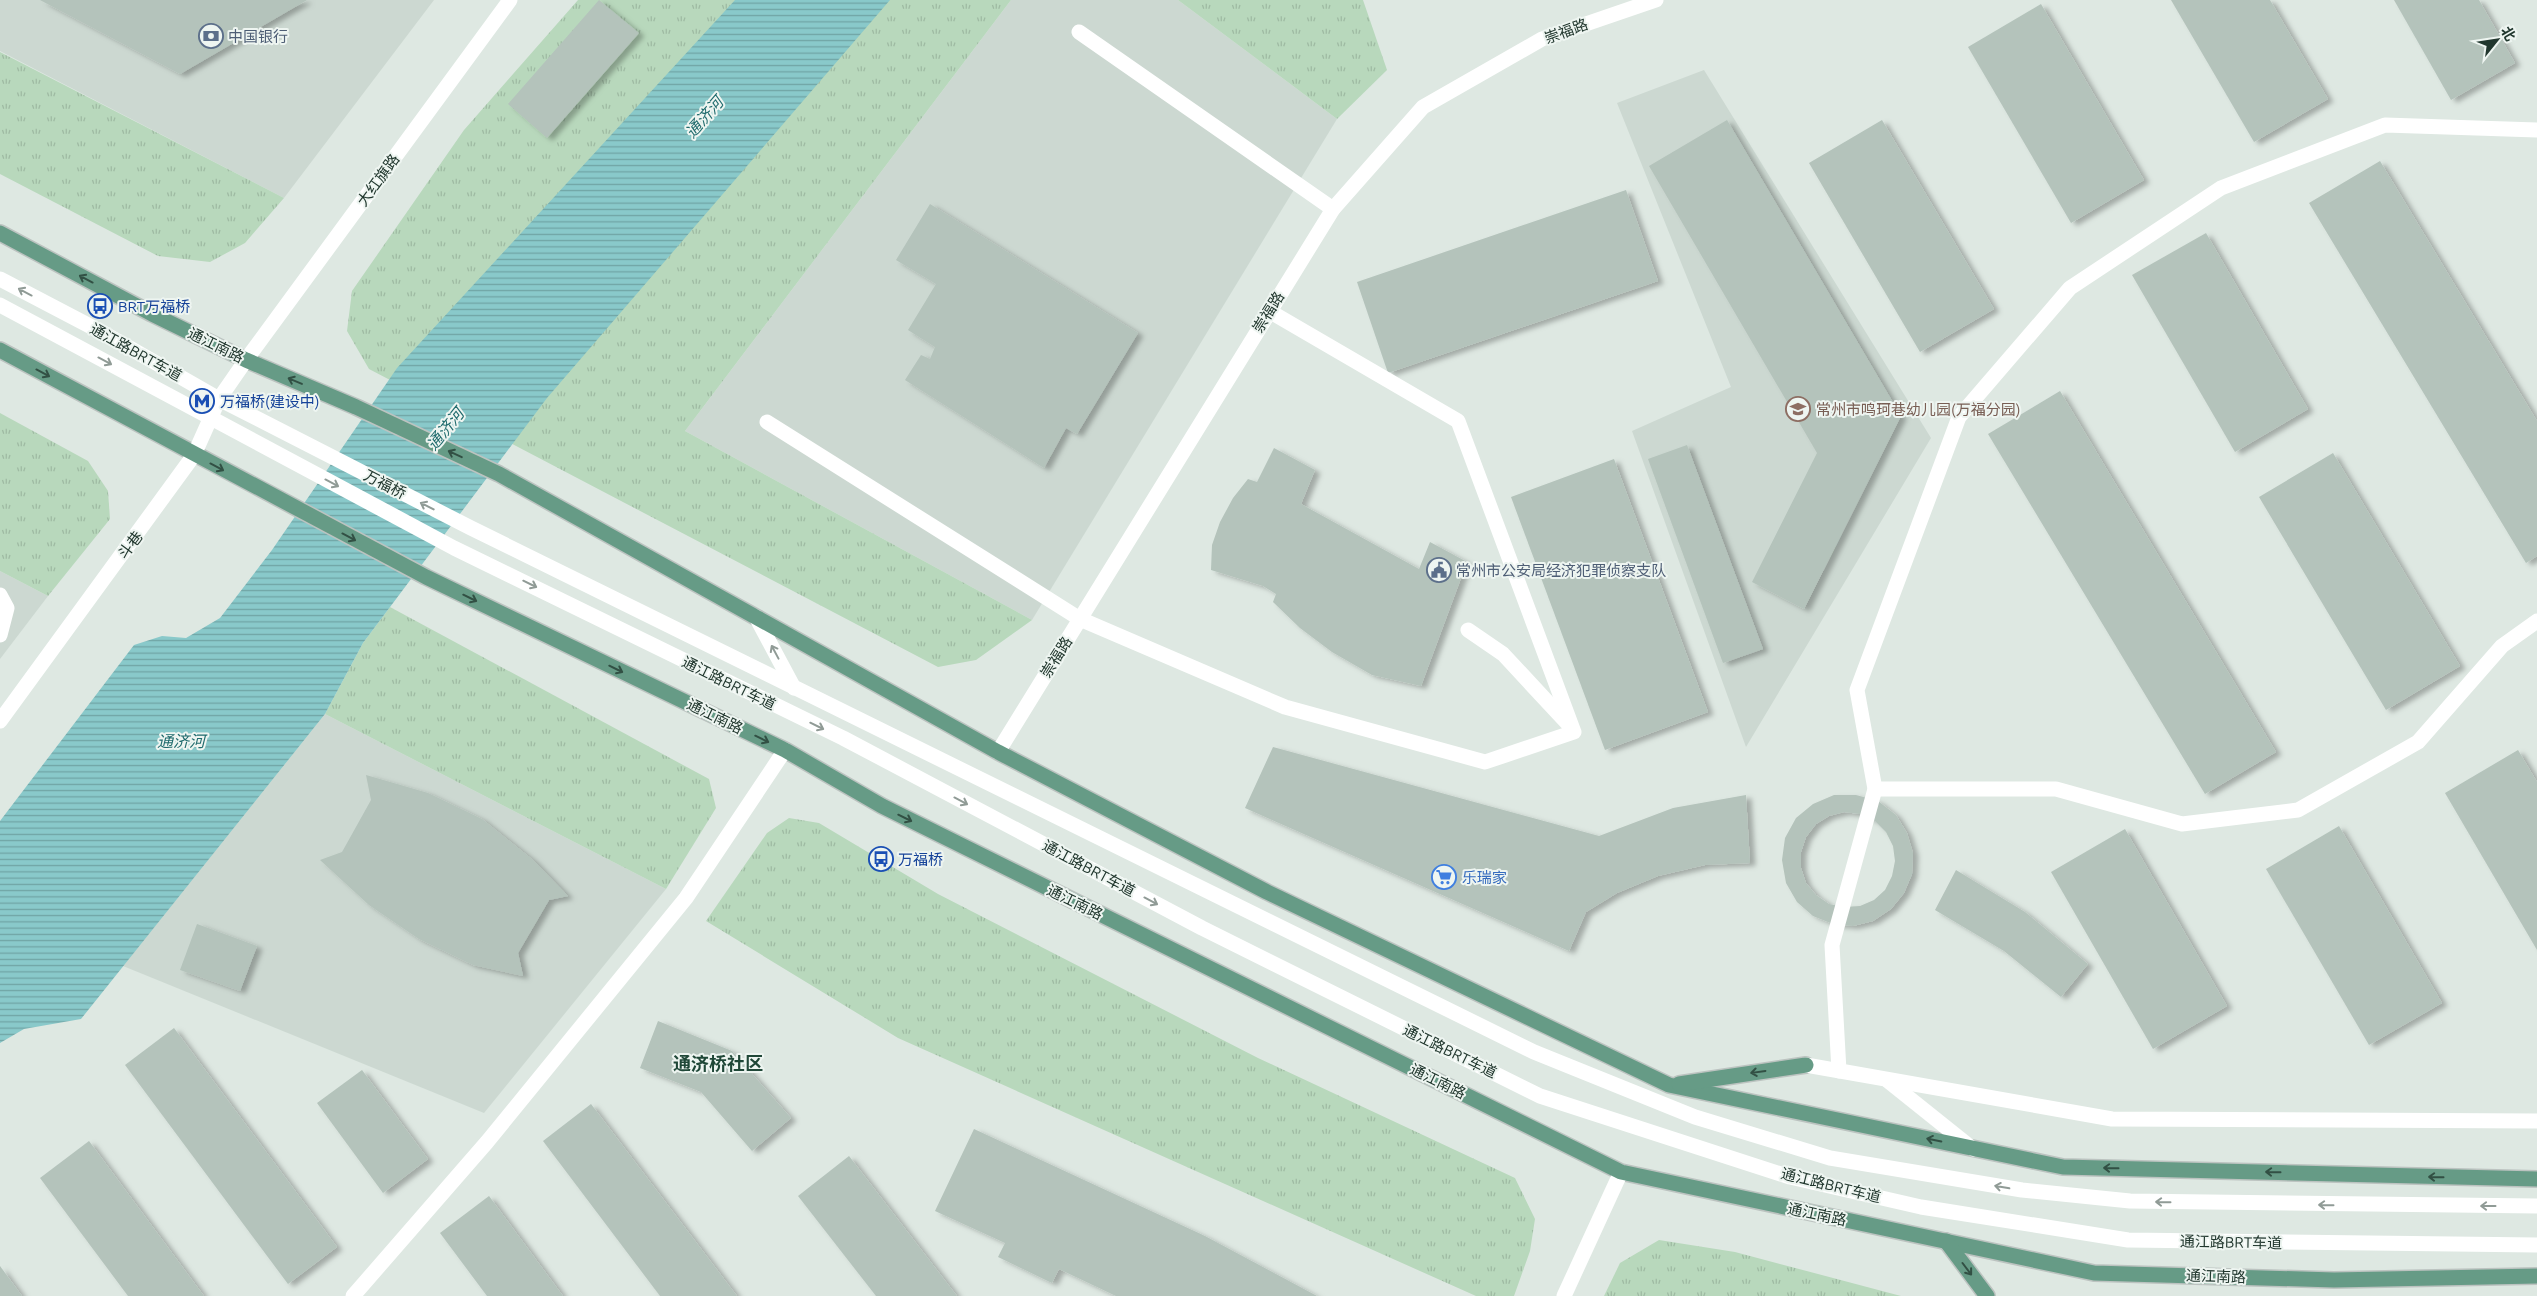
<svg xmlns="http://www.w3.org/2000/svg" width="2537" height="1296" viewBox="0 0 2537 1296" font-family="Ubuntu,'Noto Sans SC',sans-serif">
<defs>
<pattern id="park-tufts" width="24" height="20" patternUnits="userSpaceOnUse" patternTransform="scale(1.25)"><rect width="24" height="20" fill="#b8d8bc"/><path d="M3 7l-1-3M5 7V3M7 7l1-3M15 17l-1-3M17 17v-4M19 17l1-3" fill="none" stroke="#9ebaa2"/></pattern>
<pattern id="water-rules" width="6" height="5" patternUnits="userSpaceOnUse" patternTransform="scale(1.25)"><rect width="6" height="5" fill="#89c9ca"/><path d="M0 2.5h6" fill="none" stroke="#70a4a4"/></pattern>
<filter id="shadow"><feDropShadow dx="5.5" dy="3" stdDeviation="2.5" flood-color="#0004"/></filter>
</defs>
<rect width="100%" height="100%" fill="#dee8e2"/>
<g fill="#ccd8d1">
<path d="M0 0H434L284 198 0 51Z"/>
<path d="M1011 0H1178L1337 119 1032 620 685 431Z"/>
<path d="M1704 70 1931 438 1746 747 1632 431 1731 387 1617 103Z"/>
<path d="M0 571 48 596 0 659Z"/>
<path d="M325 714 666 889 484 1113 123 966Z"/>
</g>
<g fill="url(#park-tufts)">
<path d="M578 0H1011L685 431 1032 620 976 660 938 667 369 369 347 331 352 291 464 130Z"/>
<path d="M1178 0H1363L1387 70 1337 119Z"/>
<path d="M0 52 284 198 245 243 210 262 158 256 0 174Z"/>
<path d="M0 413 88 461 108 491 110 519 48 596 0 571Z"/>
<path d="M390 607 709 779 716 808 666 889 325 714 363 643Z"/>
<path d="M789 818 819 823 938 894 1258 1058 1515 1178 1535 1219 1530 1251 1514 1296H1476L898 1038 706 921 767 833Z"/>
<path d="M1659 1240 1735 1252 1901 1296H1604L1620 1263Z"/>
</g>
<path fill="url(#water-rules)" d="M735 0H890L547 398 363 643 325 714 81 1019 24 1029 0 1043V821L134 645 162 636 186 638 220 618 272 550 397 368Z"/>
<g fill="#b4c3bb" fill-rule="evenodd" filter="url(#shadow)">
<path d="M40 0H307L180 74Z"/>
<path d="M599 0 639 33 547 138 508 104Z"/>
<path d="M2171 0H2270L2328 99 2254 142Z"/>
<path d="M2394 0H2479L2515 63 2451 100Z"/>
<path d="M2041 4 2144 180 2071 223 1968 47Z"/>
<path d="M1727 120 1901 416 1804 609 1752 582 1817 453 1649 166Z"/>
<path d="M1882 120 1994 309 1920 352 1809 163Z"/>
<path d="M2380 161 2537 421V556L2526 563 2309 203Z"/>
<path d="M1626 190 1658 281 1388 373 1357 282Z"/>
<path d="M930 204 1138 333 1077 434 1066 428 1044 468 905 380 921 355 930 359 935 347 908 330 936 284 896 260Z"/>
<path d="M2206 233 2308 409 2235 452 2132 275Z"/>
<path d="M2060 391 2276 752 2205 794 1988 434Z"/>
<path d="M1687 445 1763 649 1723 663 1648 459Z"/>
<path d="M1274 448 1315 470 1301 504 1419 569 1430 542 1467 562 1421 686 1372 675 1332 652 1300 628 1273 602 1276 594 1263 586 1211 570 1212 545 1220 522 1233 498 1248 479 1257 482Z"/>
<path d="M2333 453 2460 666 2386 710 2259 497Z"/>
<path d="M1614 459 1708 712 1605 750 1511 497Z"/>
<path d="M1273 747 1599 836 1673 808 1746 795 1750 863 1705 865 1658 876 1617 893 1586 912 1569 951 1245 808Z"/>
<path d="M2518 750 2537 782V950L2445 793Z"/>
<path d="M366 775 428 793 482 819 533 860 568 896 549 900 518 953 523 976 473 965 419 939 369 905 320 860 342 852 371 800Z"/>
<path d="M1834 795H1856L1878 801 1896 815 1907 833 1913 853 1912 874 1904 893 1891 909 1873 921 1853 926 1833 924 1813 916 1797 902 1786 883 1782 860 1785 838 1796 818 1813 804ZM1844 812 1860 814 1875 821 1886 832 1893 846 1895 861 1892 876 1885 890 1874 900 1860 906 1844 907 1829 904 1816 895 1806 883 1801 868V852L1806 837 1816 824 1829 816Z"/>
<path d="M2339 826 2442 1003 2369 1045 2266 869Z"/>
<path d="M2125 829 2227 1006 2153 1049 2051 872Z"/>
<path d="M1956 870 2025 912 2088 964 2061 997 2004 951 1935 910Z"/>
<path d="M197 924 257 946 240 991 180 970Z"/>
<path d="M658 1021 732 1051 791 1118 752 1151 701 1092 640 1068Z"/>
<path d="M174 1028 337 1247 288 1284 125 1065Z"/>
<path d="M362 1070 428 1159 383 1193 317 1103Z"/>
<path d="M591 1104 737 1296H660L543 1141Z"/>
<path d="M974 1129 1205 1236 1317 1296H1116L1059 1269 1052 1283 998 1257 1005 1243 935 1211Z"/>
<path d="M89 1141 204 1296H128L40 1178Z"/>
<path d="M849 1156 957 1296H876L798 1196Z"/>
<path d="M489 1196 563 1296H487L440 1233Z"/>
<path d="M0 1266 22 1296H0Z"/>
</g>
<g fill="none" stroke-linecap="round" stroke-linejoin="round">
<defs>
<g id="major">
<path d="M0 233 152 314 246 360 356 407 499 474 998 752 1267 892 1669 1085 2063 1167 2537 1179"/>
<path d="M0 350 426 577 785 750 882 806 1621 1172 2094 1273 2334 1280 2537 1276"/>
<path d="M1679 1084 1806 1065"/>
<path d="M1946 1241 1987 1296"/>
</g>
</defs>
<use href="#major" stroke="#bcc3c0" stroke-width="18"/>
<g stroke="#fff" stroke-width="15">
<path d="M1079 32 1333 209"/>
<path d="M0 279 107 335 219 399 471 528 1534 1052 1695 1117 1830 1158 2022 1190 2130 1201 2537 1206"/>
<path d="M0 305 454 548 843 738 1202 928 1540 1096 1790 1177 1921 1207 2128 1240 2537 1245"/>
<path d="M767 422 1080 619 1285 707 1485 762 1574 732 1458 421 1269 311"/>
<path d="M0 595 7 608 0 635"/>
<path d="M756 617 794 688"/>
<path d="M1468 630 1503 654 1568 724"/>
<path d="M0 721 194 455 219 399 246 360 510 0"/>
<path d="M998 752 1333 209 1423 107 1542 39 1656 0"/>
<path d="M1875 789H2056L2182 824 2298 810 2418 742 2502 646 2537 621"/>
<path d="M1806 1065 2112 1119 2537 1121"/>
<path d="M1839 1071 1832 945 1875 789 1857 690 1959 417 2070 288 2221 188 2385 125 2537 130"/>
<path d="M1888 1081 1973 1149"/>
<path d="M353 1296 487 1142 686 898 785 750"/>
<path d="M1564 1296 1621 1172"/>
</g>
<use href="#major" stroke="#669b86" stroke-width="15"/>
</g>
<defs><path id="oneway-shaft" d="M-6 0H5M1.5-3L5.5 0L1.5 3" fill="none" stroke-width="1.6" stroke-linecap="round" stroke-linejoin="round" transform="scale(1.25)"/></defs>
<g stroke="#325044">
<use href="#oneway-shaft" transform="translate(86 279) rotate(-152)"/>
<use href="#oneway-shaft" transform="translate(43 373) rotate(28)"/>
<use href="#oneway-shaft" transform="translate(295 381) rotate(-157)"/>
<use href="#oneway-shaft" transform="translate(455 454) rotate(-155)"/>
<use href="#oneway-shaft" transform="translate(217 467) rotate(28)"/>
<use href="#oneway-shaft" transform="translate(349 537) rotate(28)"/>
<use href="#oneway-shaft" transform="translate(470 598) rotate(26)"/>
<use href="#oneway-shaft" transform="translate(616 669) rotate(26)"/>
<use href="#oneway-shaft" transform="translate(762 739) rotate(26)"/>
<use href="#oneway-shaft" transform="translate(905 818) rotate(26)"/>
<use href="#oneway-shaft" transform="translate(1758 1072) rotate(172)"/>
<use href="#oneway-shaft" transform="translate(1934 1140) rotate(-168)"/>
<use href="#oneway-shaft" transform="translate(2111 1168) rotate(-179)"/>
<use href="#oneway-shaft" transform="translate(2273 1172) rotate(-179)"/>
<use href="#oneway-shaft" transform="translate(2436 1177) rotate(-179)"/>
<use href="#oneway-shaft" transform="translate(1967 1269) rotate(53)"/>
</g>
<g stroke="#909b96">
<use href="#oneway-shaft" transform="translate(25 292) rotate(-152)"/>
<use href="#oneway-shaft" transform="translate(105 361) rotate(28)"/>
<use href="#oneway-shaft" transform="translate(332 483) rotate(28)"/>
<use href="#oneway-shaft" transform="translate(427 506) rotate(-153)"/>
<use href="#oneway-shaft" transform="translate(530 584) rotate(26)"/>
<use href="#oneway-shaft" transform="translate(775 652) rotate(-118)"/>
<use href="#oneway-shaft" transform="translate(817 726) rotate(26)"/>
<use href="#oneway-shaft" transform="translate(961 801) rotate(28)"/>
<use href="#oneway-shaft" transform="translate(1151 901) rotate(28)"/>
<use href="#oneway-shaft" transform="translate(2002 1187) rotate(-170)"/>
<use href="#oneway-shaft" transform="translate(2163 1202) rotate(-179)"/>
<use href="#oneway-shaft" transform="translate(2326 1205) rotate(-179)"/>
<use href="#oneway-shaft" transform="translate(2488 1206) rotate(-180)"/>
</g>
<defs>
<symbol id="bank-ring" viewBox="-11 -11 22 22"><circle r="9.5" fill="#eef5f1" stroke="#5c6f8a" stroke-width="1.5"/><path d="M-6-4H6V4H-6ZM0-2.3a2.3 2.3 0 1 0 0 4.6a2.3 2.3 0 1 0 0-4.6Z" fill="#5c6f8a"/></symbol>
<symbol id="bus-ring" viewBox="-11 -11 22 22"><circle r="9.5" fill="#eef5f1" stroke="#1a4fb4" stroke-width="1.5"/><path d="M-5-6H5V4H4V6H2V4H-2V6H-4V4H-5ZM-3.5-4V0h7V-4ZM-3.5 1.2v1.5H-2V1.2ZM2 1.2v1.5H3.5V1.2Z" fill="#1a4fb4"/></symbol>
<symbol id="metro-ring" viewBox="-11 -11 22 22"><circle r="9.5" fill="#eef5f1" stroke="#1a4fb4" stroke-width="1.5"/><path d="M-5.5 5V-5H-3L0 0L3-5H5.5V5H3V-.5L0 4L-3-.5V5Z" fill="#1a4fb4"/></symbol>
<symbol id="school-ring" viewBox="-11 -11 22 22"><circle r="9.5" fill="#eef5f1" stroke="#8d6e63" stroke-width="1.5"/><path d="M0-5L7-2L0 1L-7-2ZM-4 1L0 2.5L4 1V4Q0 6-4 4Z" fill="#8d6e63"/></symbol>
<symbol id="civic-ring" viewBox="-11 -11 22 22"><circle r="9.5" fill="#eef5f1" stroke="#5c6f8a" stroke-width="1.5"/><path d="M-.6-6.5H3V-4.5H.6V-3L4-1V1h2V6H-6V1h2V-1L-.6-3ZM-1.2 2.5V6h2.4V2.5Z" fill="#5c6f8a"/></symbol>
<symbol id="supermarket-ring" viewBox="-11 -11 22 22"><circle r="9.5" fill="#eef5f1" stroke="#3f7fe0" stroke-width="1.5"/><path d="M-6-5.5h2.5l.6 2H6L4.5 2H-2.5L-4.4-4H-6ZM-1.5 3.2a1.3 1.3 0 1 0 .1 0ZM3 3.2a1.3 1.3 0 1 0 .1 0Z" fill="#3f7fe0"/></symbol>
</defs>
<g fill-rule="evenodd">
<use href="#bank-ring" x="197" y="22" width="28" height="28"/>
<use href="#bus-ring" x="86" y="292" width="28" height="28"/>
<use href="#metro-ring" x="188" y="387" width="28" height="28"/>
<use href="#school-ring" x="1784" y="395" width="28" height="28"/>
<use href="#civic-ring" x="1425" y="556" width="28" height="28"/>
<use href="#bus-ring" x="867" y="845" width="28" height="28"/>
<use href="#supermarket-ring" x="1430" y="863" width="28" height="28"/>
</g>
<g text-anchor="middle" dominant-baseline="central" stroke-width="4" stroke-linejoin="round" paint-order="stroke">
<g font-size="15" fill="#21372e" stroke="#eef5f1">
<text transform="translate(1566 31) rotate(-20)">崇福路</text>
<text transform="translate(378 180) rotate(-54)">大红旗路</text>
<text transform="translate(1268 312) rotate(-58)">崇福路</text>
<text transform="translate(216 345) rotate(26)">通江南路</text>
<text transform="translate(136 352) rotate(29)">通江路BRT车道</text>
<text transform="translate(385 484) rotate(27)">万福桥</text>
<text transform="translate(130 545) rotate(-53)">斗巷</text>
<text transform="translate(1056 657) rotate(-58)">崇福路</text>
<text transform="translate(729 683) rotate(26)">通江路BRT车道</text>
<text transform="translate(715 716) rotate(26)">通江南路</text>
<text transform="translate(1089 868) rotate(28)">通江路BRT车道</text>
<text transform="translate(1075 902) rotate(26)">通江南路</text>
<text transform="translate(1450 1051) rotate(26)">通江路BRT车道</text>
<text transform="translate(1438 1081) rotate(26)">通江南路</text>
<text transform="translate(1831 1185) rotate(14)">通江路BRT车道</text>
<text transform="translate(1817 1214) rotate(12)">通江南路</text>
<text transform="translate(2231 1242) rotate(1)">通江路BRT车道</text>
<text transform="translate(2216 1276) rotate(2)">通江南路</text>
</g>
<g font-size="15" fill="#4e5e75" stroke="#eef5f1" text-anchor="start">
<text x="228" y="36">中国银行</text>
<text x="1456" y="570">常州市公安局经济犯罪侦察支队</text>
</g>
<g font-size="15" fill="#164399" stroke="#eef5f1" text-anchor="start">
<text x="118" y="306">BRT万福桥</text>
<text x="220" y="401">万福桥(建设中)</text>
<text x="898" y="859">万福桥</text>
</g>
<g font-size="15" fill="#785e54" stroke="#eef5f1" text-anchor="start">
<text x="1816" y="409">常州市鸣珂巷幼儿园(万福分园)</text>
</g>
<g font-size="15" fill="#366cbe" stroke="#eef5f1" text-anchor="start">
<text x="1462" y="877">乐瑞家</text>
</g>
<g font-size="16" font-style="italic" fill="#206b6d" stroke="#eef5f1">
<text transform="translate(704 117) rotate(-49)">通济河</text>
<text transform="translate(445 429) rotate(-51)">通济河</text>
<text x="181" y="741">通济河</text>
</g>
<g font-size="18" font-weight="bold" fill="#1f4737" stroke="#eef5f1">
<text x="718" y="1063">通济桥社区</text>
</g>
</g>
<g transform="translate(2497 40) rotate(60)" stroke="#eef5f1" stroke-width="4" paint-order="stroke">
<path d="M0-4L9 19L0 12L-9 19Z" fill="#21372e"/>
<text y="-8" font-size="14" font-weight="bold" text-anchor="middle" fill="#21372e">北</text>
</g>
</svg>
